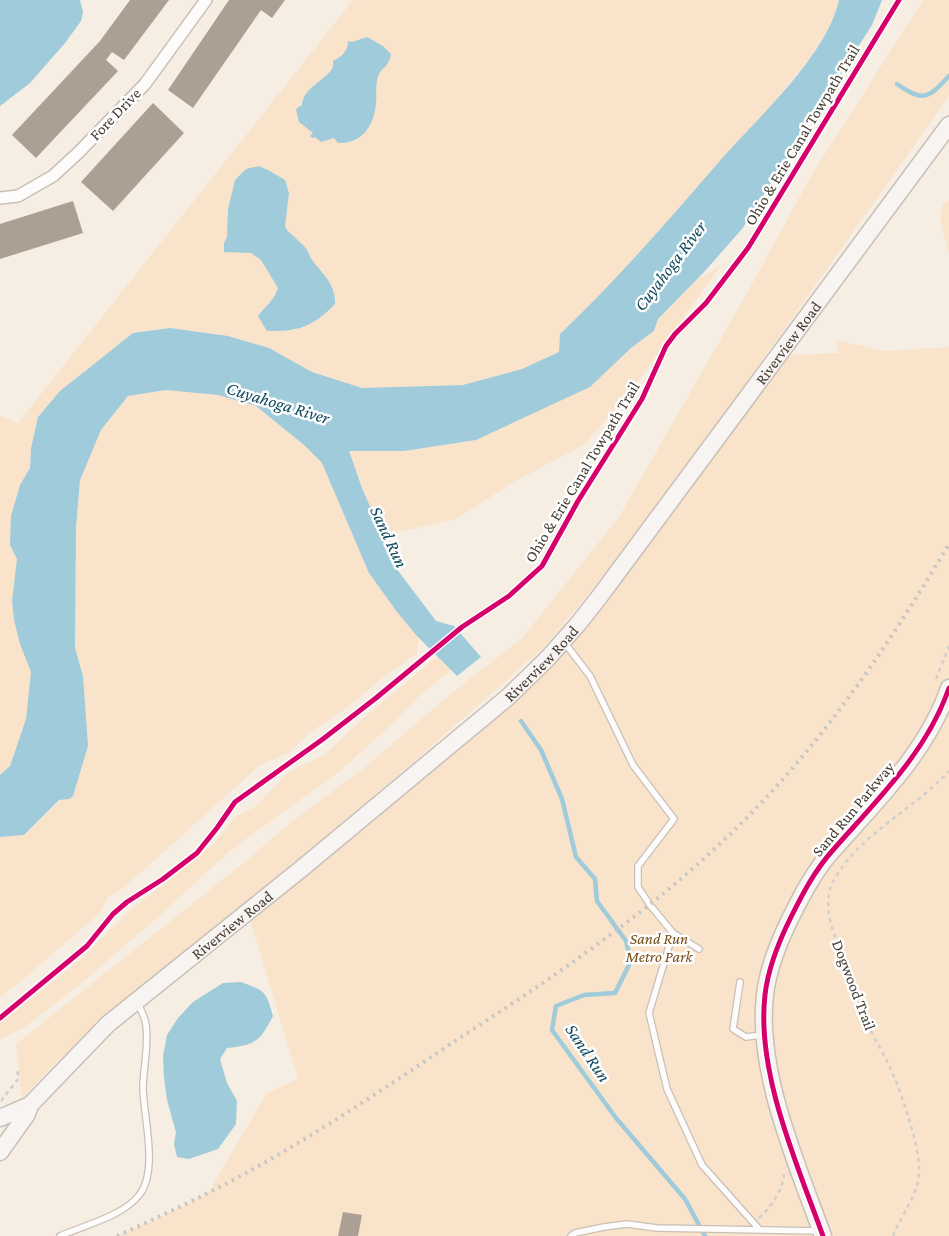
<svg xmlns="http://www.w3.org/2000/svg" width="949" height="1236" viewBox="0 0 949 1236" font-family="'Crimson Pro',serif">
<rect width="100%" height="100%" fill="#f6ede3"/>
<g fill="#f9e4cb">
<path d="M353 0H839L836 15 812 55 766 112 599 297 560 334 559 352 522 369 463 385 362 388 312 372 268 348 228 336 170 328 133 333 60 391 31 448 30 468 20 485 10 545 17 559 12 601 21 644 31 672 26 719 10 766 0 775V416L18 423Z"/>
<path d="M923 0H949V96L704 443 587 596 544 647 416 760 55 1063 22 1098 16 1044 246 861 290 823 364 768 452 693 522 638 619 517 746 295 811 176Z"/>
<path d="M949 200V254L940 219 943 204Z"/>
<path d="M721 265 643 375 585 444 514 482 456 519 382 536 348 451H355L631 348 654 331 657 319 694 282Z"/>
<path d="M836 340 884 351 949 347V1236H117L174 1211 209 1192 266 1094 298 1079 248 912 543 662 778 356 839 353Z"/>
<path d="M166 390 218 395 256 406 304 445 322 463 369 573 397 612 419 637 417 653 380 680 344 710 309 733 289 752 259 766 155 860 119 891 108 897 99 914 20 982 0 997V837L24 835 60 800 69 799 73 796 88 746 83 676 75 648 76 528 80 480 101 430 128 396Z"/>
<path d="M438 656 451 670 419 696 391 725 338 773 232 849 157 918 84 981 25 1027 0 1040V1023L80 960 128 912 177 874 191 858 212 846 235 817 256 806 288 773 325 754 365 717Z"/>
</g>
<g fill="#9fcbdb">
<path d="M0 0H80L83 12 81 21 65 43 30 83 0 106Z"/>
<path d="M839 0H882L872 25 742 229 705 271 658 319 654 331 631 348 590 387 476 440 404 451H349L362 488 399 572 436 621 454 626 481 657 457 676 416 635 397 612 369 573 322 463 304 445 256 406 218 395 166 390 128 396 101 430 80 480 76 528 75 648 83 676 88 746 73 796 69 799 59 800 24 835 0 837V775L10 766 26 719 31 672 20 644 14 620 12 601 17 559 10 545 11 516 20 485 30 468 31 448 38 417 60 391 133 333 170 328 228 336 269 348 312 372 362 388 463 385 522 369 559 352 560 334C619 278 672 216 725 155 762 114 827 54 839 0Z"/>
<path d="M367 37 383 46 391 54C389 68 381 67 378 77 375 86 377 94 376 103 374 126 362 144 338 143L334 138 321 142 315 137 313 138 310 136 313 133 299 122 296 109 302 105C303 88 324 81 332 69 333 67 333 64 333 61 342 56 348 52 348 41L352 42Z"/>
<path d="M259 166 268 170 285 180 289 193 285 227C291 236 301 241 307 250 309 253 310 257 312 260 323 274 336 285 335 304 313 327 297 332 267 331L258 316C265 306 274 301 278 288L261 260 251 253 224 252V243L227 237 228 209 235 180 246 169Z"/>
<path d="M241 982C265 991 266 991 273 1016 260 1041 256 1045 227 1048L220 1059 227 1083 237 1101 236 1124 218 1149 189 1159 177 1157 174 1144 176 1132 167 1100 164 1078 163 1056 167 1035 178 1018 193 1002 223 983Z"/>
</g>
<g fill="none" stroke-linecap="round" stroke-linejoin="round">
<g stroke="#9fcbdb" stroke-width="4.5">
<path d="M897 84C923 102 928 99 949 76"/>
<path d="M521 721 541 750 562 799 576 857 595 879 597 901 626 941 631 961 615 993 584 995 556 1006 552 1030 616 1118 685 1199 705 1236"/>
</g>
</g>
<g fill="#ac9f94">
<path d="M130 0H169L124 60 112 52 106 60 118 71 36 158 12 135 100 41Z"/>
<path d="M229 0H285L272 18 261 10 193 108 168 90Z"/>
<path d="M153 103 184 133 113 211 81 182Z"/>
<path d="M73 201 83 233 0 259V224Z"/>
<path d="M343 1212 362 1215 358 1236H338Z"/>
</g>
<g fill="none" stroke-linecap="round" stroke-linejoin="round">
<defs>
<g id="lane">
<path d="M564 642 590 676 633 765 674 819 638 866V887L650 905 673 933 649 1013 667 1089 702 1165 759 1229"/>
<path d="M673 933 699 949"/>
<path d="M740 982 733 1029 746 1037 762 1035"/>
<path d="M60 1236C85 1225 124 1216 140 1194 158 1170 144 1118 143 1089 143 1068 149 1046 146 1025 145 1017 141 1010 138 1004"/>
<path d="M571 1236 575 1233 604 1227 627 1224 657 1228 820 1231"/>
</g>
<path id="street" d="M0 198 18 196 53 176 78 153 145 84 206 0"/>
<g id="secondary">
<path id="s1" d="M0 1118 30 1105 108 1024 301 869 508 697 547 659 578 624 600 596 949 125"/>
<path d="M0 1152 27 1114 30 1105"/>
<path d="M823 1236C797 1164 756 1072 765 995 768 968 779 941 791 917 803 893 815 870 833 850 877 800 927 752 949 688"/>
</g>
</defs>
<use href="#lane" stroke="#c8c0b8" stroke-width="8"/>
<use href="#street" stroke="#c8c0b8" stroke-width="14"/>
<use href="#secondary" stroke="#c8c0b8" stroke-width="19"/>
<g stroke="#d2cecb" stroke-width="2.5" stroke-dasharray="4 4" stroke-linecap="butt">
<path d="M936 679 949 646"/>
<path d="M1 1101 19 1078 17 1071"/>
<path d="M759 1218C772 1206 782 1191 784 1174"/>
<path d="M893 1236C901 1215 917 1197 919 1174 920 1160 916 1146 913 1133 906 1108 898 1084 887 1061 882 1051 876 1042 871 1031 861 1010 855 989 847 967 837 941 819 908 834 880 860 833 914 810 949 771"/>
</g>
<use href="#lane" stroke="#fefcfb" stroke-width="5.5"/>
<use href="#street" stroke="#fefcfb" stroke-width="11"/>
<use href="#secondary" stroke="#f8f4f1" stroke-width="16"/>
<path stroke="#c8c6c4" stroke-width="4" stroke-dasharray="2.5 5" stroke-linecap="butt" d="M117 1236C161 1216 204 1196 246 1173 317 1134 385 1088 452 1043 563 971 669 900 761 803 835 725 894 636 949 544"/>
<defs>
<g id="cycleway">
<path d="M0 1018 87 946 113 914 127 902 163 879 197 853 217 828 235 802 323 739 376 698 462 627 509 596 542 566 578 501 642 399 666 346 675 334 706 303 748 248 899 0"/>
<path d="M823 1236C797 1164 756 1072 765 995 768 968 779 941 791 917 803 893 815 870 833 850 877 800 927 752 949 688"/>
</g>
</defs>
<use href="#cycleway" stroke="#fefefe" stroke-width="8"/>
<use href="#cycleway" stroke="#d6006c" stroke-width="5"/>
</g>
<g text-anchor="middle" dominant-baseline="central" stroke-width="5" stroke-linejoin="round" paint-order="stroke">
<g font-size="16" fill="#423b31" stroke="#fefefe">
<text transform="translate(115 114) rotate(-46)">Fore Drive</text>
<text transform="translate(802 135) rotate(-59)">Ohio &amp; Erie Canal Towpath Trail</text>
<text stroke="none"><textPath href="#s1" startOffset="1114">Riverview Road</textPath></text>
<text transform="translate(582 472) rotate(-59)">Ohio &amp; Erie Canal Towpath Trail</text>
<text stroke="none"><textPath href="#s1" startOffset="709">Riverview Road</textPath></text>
<text transform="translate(853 809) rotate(-50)">Sand Run Parkway</text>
<text stroke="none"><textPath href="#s1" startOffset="304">Riverview Road</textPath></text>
<text transform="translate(854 985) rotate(69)">Dogwood Trail</text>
</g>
<g font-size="16" font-style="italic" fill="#754e16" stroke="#fefefe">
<text x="659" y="938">Sand Run<tspan x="659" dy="18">Metro Park</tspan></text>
</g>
<g font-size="18" font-style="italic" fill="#0f495c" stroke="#fefefe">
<text transform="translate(670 266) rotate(-53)">Cuyahoga River</text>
<text transform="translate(278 403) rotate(17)">Cuyahoga River</text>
<text transform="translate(389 537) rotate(65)">Sand Run</text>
<text transform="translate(588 1053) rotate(56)">Sand Run</text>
</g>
</g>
</svg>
